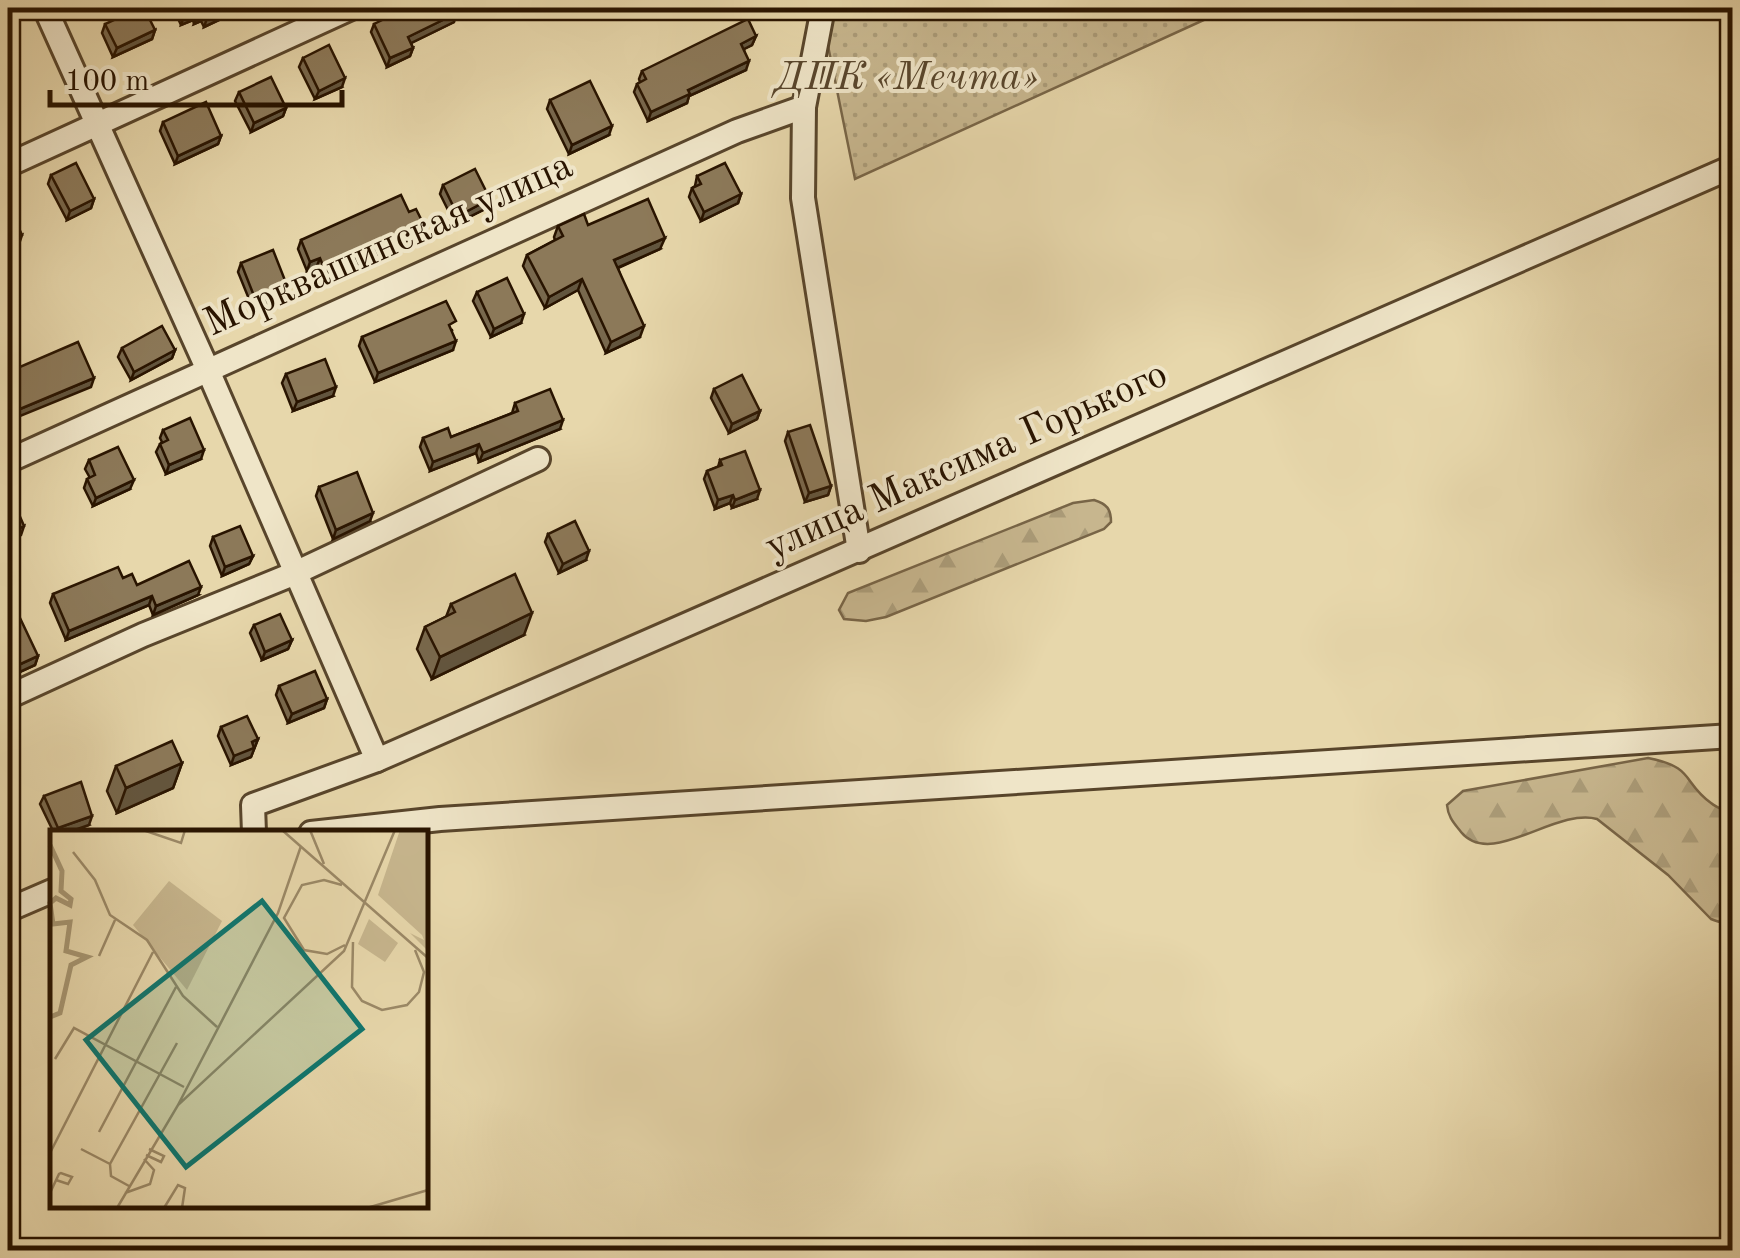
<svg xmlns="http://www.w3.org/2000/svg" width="1740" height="1258" viewBox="0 0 1740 1258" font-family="'Old Standard TT',serif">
<defs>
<pattern id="forest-firs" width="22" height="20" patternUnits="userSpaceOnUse" patternTransform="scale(2.5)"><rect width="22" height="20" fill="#c7b68e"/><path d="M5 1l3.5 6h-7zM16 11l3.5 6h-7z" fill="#ab9c79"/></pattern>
<pattern id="garden-dots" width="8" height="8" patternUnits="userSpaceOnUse" patternTransform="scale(2.5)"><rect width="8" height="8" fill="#c7b68e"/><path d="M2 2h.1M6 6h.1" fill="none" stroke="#ab9c79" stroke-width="1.8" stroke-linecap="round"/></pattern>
</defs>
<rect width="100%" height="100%" fill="#e7d7ab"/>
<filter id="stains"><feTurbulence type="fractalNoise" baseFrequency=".002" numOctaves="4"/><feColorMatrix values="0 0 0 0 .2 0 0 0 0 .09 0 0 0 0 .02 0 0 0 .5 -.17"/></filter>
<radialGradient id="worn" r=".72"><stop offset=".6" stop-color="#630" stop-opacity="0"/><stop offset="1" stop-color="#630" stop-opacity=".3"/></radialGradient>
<g fill="url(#forest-firs)" stroke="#786547" stroke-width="2.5">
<path d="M1094 500C1107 504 1111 509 1111 522L1104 529 886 617 866 621 844 619 839 610 848 593 1073 503Z"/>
<path d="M1648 758C1695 767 1682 782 1711 803 1717 808 1726 811 1732 814V918C1726 925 1718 922 1711 919L1668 875 1597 819C1556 807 1491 869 1461 832 1454 823 1448 817 1447 805L1463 791Z"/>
</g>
<path fill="url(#garden-dots)" stroke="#786547" stroke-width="2.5" d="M832 8H1230L855 179 826 36Z"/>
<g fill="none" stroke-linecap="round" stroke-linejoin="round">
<defs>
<g id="minor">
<path d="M45 8 207 368 377 760"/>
<path d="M823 8 804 107 803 198 859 551"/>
<path d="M8 165 351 8"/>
<path d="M8 461 737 131 804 107"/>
<path d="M8 697 143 635 293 574 538 459"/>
<path d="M254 833 253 805 377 760 1732 167"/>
<path d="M311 833 440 819 1732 736"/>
<path d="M8 910 52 891"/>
</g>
</defs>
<use href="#minor" stroke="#58452b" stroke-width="28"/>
<use href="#minor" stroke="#efe5c8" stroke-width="22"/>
</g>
<g fill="#78684d" stroke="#291400" stroke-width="2.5">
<path d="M173 8H226L223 18 204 27 201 21 194 24 193 20 181 25Z"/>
<path d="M454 22 411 43 413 48 410 56 387 67 371 32 374 24Z"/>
<path d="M105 24 155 30 152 39 113 57 102 33Z"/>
<path d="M756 36 752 45 744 49 746 70 689 96 687 103 648 121 634 92 637 84 640 82 639 79 642 71Z"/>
<path d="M303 58 342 87 315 99 299 67Z"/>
<path d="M239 92 286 108 283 116 251 132 235 101Z"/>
<path d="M550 100 609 135 569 154 547 109Z"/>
<path d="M163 122 221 136 218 144 175 164 160 131Z"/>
<path d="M51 175 94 199 91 208 67 220 48 184Z"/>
<path d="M697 176 741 194 738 203 701 221 689 197 692 188 695 186Z"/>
<path d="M443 185 487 208 455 224 440 194Z"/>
<path d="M409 212 424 225 421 234 323 282 317 266 307 271 298 249 301 240Z"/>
<path d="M588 225 660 249 618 268 640 337 606 353 578 290 545 308 523 266 527 255 555 240 554 237 558 226Z"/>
<path d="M241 263 288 288 285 297 253 309 238 272Z"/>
<path d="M477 292 521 323 491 337 473 301Z"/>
<path d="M453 330 451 331 453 350 375 382 359 346 362 337Z"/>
<path d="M122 348 175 350 172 358 131 380 118 357Z"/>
<path d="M286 374 333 396 293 411 282 383Z"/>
<path d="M714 389 760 411 757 419 729 433 711 398Z"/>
<path d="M515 403 560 429 479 462 476 453 430 471 420 447 423 438 451 437 512 413Z"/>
<path d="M163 430 201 459 166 474 156 452 160 444 162 442 160 438Z"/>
<path d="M788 432 831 486 828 495 805 502 785 441Z"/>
<path d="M89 460 130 489 93 506 84 488 87 479 90 478 85 469Z"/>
<path d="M720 460 757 499 732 508 730 503 715 509 704 479 707 471 718 467Z"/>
<path d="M319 487 370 521 333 539 316 496Z"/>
<path d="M548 534 586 560 559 573 545 542Z"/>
<path d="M213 537 253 556 249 564 222 576 210 546Z"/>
<path d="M123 578 137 585 198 595 153 615 149 605 66 640 50 603 53 594Z"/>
<path d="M451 604 524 635 432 679 417 649 425 627 446 617Z"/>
<path d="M8 623 38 656 35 665 11 676 8 669Z"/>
<path d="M254 625 292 640 288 649 262 660 250 633Z"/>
<path d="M279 686 327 699 324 708 288 723 276 695Z"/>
<path d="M221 727 258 739 251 757 231 765 218 736Z"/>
<path d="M182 763 173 788 117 813 107 791 116 766Z"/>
<path d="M44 796 89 825 66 833H54L40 804Z"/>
</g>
<g fill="#62553e" stroke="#291400" stroke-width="2.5">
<path d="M223 8H226L223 18 204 27 207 18Z"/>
<path d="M196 11 193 20 181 25 184 16Z"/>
<path d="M204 12 201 21 194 24 198 15Z"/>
<path d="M457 13 454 22 405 46 408 37Z"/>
<path d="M155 30 152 39 113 57 117 48Z"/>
<path d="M756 36 752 45 738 52 741 44Z"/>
<path d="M413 48 410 56 387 67 390 58Z"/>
<path d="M749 61 746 70 689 96 687 103 648 121 651 112 688 90Z"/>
<path d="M345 78 342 87 315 99 319 91Z"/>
<path d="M286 108 283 116 251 132 254 123Z"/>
<path d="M612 126 609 135 569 154 572 145Z"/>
<path d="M221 136 218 144 175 164 178 156Z"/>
<path d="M741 194 738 203 701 221 704 212Z"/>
<path d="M94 199 91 208 67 220 70 211Z"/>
<path d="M490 199 487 208 455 224 458 216Z"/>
<path d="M424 225 421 234 323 282 326 273Z"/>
<path d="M22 235 19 244 8 249V242Z"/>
<path d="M665 238 660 249 610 271 614 260Z"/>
<path d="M320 258 317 266 307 271 310 262Z"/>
<path d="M582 279 578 290 545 308 549 297Z"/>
<path d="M288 288 285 297 253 309 256 301Z"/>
<path d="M524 314 521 323 491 337 494 329Z"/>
<path d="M644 326 640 337 606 353 611 342Z"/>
<path d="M456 341 453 350 375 382 378 373Z"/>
<path d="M175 350 172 358 131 380 134 372Z"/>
<path d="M94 378 91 387 8 421V414Z"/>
<path d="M336 387 333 396 293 411 297 402Z"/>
<path d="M760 411 757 419 729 433 732 424Z"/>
<path d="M563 420 560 429 479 462 483 453Z"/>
<path d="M479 444 476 453 430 471 433 462Z"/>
<path d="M204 450 201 459 166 474 169 465Z"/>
<path d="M134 480 130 489 93 506 96 498Z"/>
<path d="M831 486 828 495 805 502 809 493Z"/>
<path d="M760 490 757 499 732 508 735 500Z"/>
<path d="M733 495 730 503 715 509 718 500Z"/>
<path d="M373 513 370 521 333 539 336 530Z"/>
<path d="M24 526 21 535 8 541V534Z"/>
<path d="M589 551 586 560 559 573 563 564Z"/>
<path d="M253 556 249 564 222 576 225 567Z"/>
<path d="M201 587 198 595 153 615 156 606Z"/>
<path d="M152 596 149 605 66 640 69 631Z"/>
<path d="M532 613 524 635 432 679 440 657Z"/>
<path d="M292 640 288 649 262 660 265 652Z"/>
<path d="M38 656 35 665 11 676 14 667Z"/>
<path d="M327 699 324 708 288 723 292 714Z"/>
<path d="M258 739 251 757 231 765 234 756 252 742Z"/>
<path d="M182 763 173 788 117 813 126 788Z"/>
<path d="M92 816 89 825 66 833H57L58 828Z"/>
</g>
<g fill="#8c7959" stroke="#291400" stroke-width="2.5">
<path d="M140 8H144L155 30 117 48 105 24Z"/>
<path d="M180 8H225L226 10 207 18 204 12 198 15 196 11 184 16Z"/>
<path d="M407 8H454L457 13 408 37 413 48 390 58 374 24Z"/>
<path d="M748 19 756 36 741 44 749 61 688 90 690 94 651 112 637 84 646 79 642 71Z"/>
<path d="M329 45 345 78 319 91 303 58Z"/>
<path d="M271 77 286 108 254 123 239 92Z"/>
<path d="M590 81 612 126 572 145 550 100Z"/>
<path d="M206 102 221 136 178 156 163 122Z"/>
<path d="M76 163 94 199 70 211 51 175Z"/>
<path d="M725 163 741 194 704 212 692 188 701 184 697 176Z"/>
<path d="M475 169 490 199 458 216 443 185Z"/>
<path d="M401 195 409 212 416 209 424 225 326 273 320 258 310 262 301 240Z"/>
<path d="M648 199 665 238 614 260 644 326 611 342 582 279 549 297 527 255 563 236 558 226 584 214 588 225Z"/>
<path d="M8 205 22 235 8 242Z"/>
<path d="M273 250 288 288 256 301 241 263Z"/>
<path d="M507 278 524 314 494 329 477 292Z"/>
<path d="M446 301 456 321 449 325 456 341 378 373 362 337Z"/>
<path d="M162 326 175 350 134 372 122 348Z"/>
<path d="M78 342 94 378 8 414V372Z"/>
<path d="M325 359 336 387 297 402 286 374Z"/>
<path d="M742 375 760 411 732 424 714 389Z"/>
<path d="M550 389 563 420 483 453 479 444 433 462 423 438 448 428 451 437 518 411 515 403Z"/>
<path d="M190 418 204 450 169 465 160 444 168 440 163 430Z"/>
<path d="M810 425 831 486 809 493 788 432Z"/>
<path d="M118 447 134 480 96 498 87 479 95 475 89 460Z"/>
<path d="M745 451 760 490 735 500 733 495 718 500 707 471 722 465 720 460Z"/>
<path d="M357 472 373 513 336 530 319 487Z"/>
<path d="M8 489 24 526 8 534Z"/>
<path d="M575 521 589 551 563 564 548 534Z"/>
<path d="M240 526 253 556 225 567 213 537Z"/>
<path d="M189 561 201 587 156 606 152 596 69 631 53 594 118 567 123 578 132 574 137 585Z"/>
<path d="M515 574 532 613 440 657 425 627 455 612 451 604Z"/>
<path d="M280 614 292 640 265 652 254 625Z"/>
<path d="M20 618 38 656 14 667 8 653V623Z"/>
<path d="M315 671 327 699 292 714 279 686Z"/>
<path d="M247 716 258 739 252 742 254 748 234 756 221 727Z"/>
<path d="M172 741 182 763 126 788 116 766Z"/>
<path d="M81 782 92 816 58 828 44 796Z"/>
<path d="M8 835 13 851 8 853Z"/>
</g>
<g text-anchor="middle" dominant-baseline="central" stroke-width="8" stroke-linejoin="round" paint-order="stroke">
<g font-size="40" font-style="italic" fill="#58452b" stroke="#efe5c8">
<text x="907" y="79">ДПК «Мечта»</text>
</g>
<g font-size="40" fill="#291400" stroke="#efe5c8">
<text transform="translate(389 246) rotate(-24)">Морквашинская улица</text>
<text transform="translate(967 462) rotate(-24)">улица Максима Горького</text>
</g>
</g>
<g transform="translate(50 830)">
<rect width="378" height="378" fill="#e7d7ab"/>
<path d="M350 0H377V120L360 103 374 110 372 105 328 65ZM319 89 348 113 335 132 308 114Z" fill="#c7b68e"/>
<path d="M119 51 172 91 137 160 83 95Z" fill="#c7b68e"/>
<path fill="none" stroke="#a69571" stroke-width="5" d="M0 15 12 41 11 61 21 69 20 75 6 68 0 73 3 94 20 92 16 121 37 127 21 135 10 183 0 187"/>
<path fill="none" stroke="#9b8967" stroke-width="2.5" d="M93 0 131 13 135 0M232 0 378 128M260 0 274 34M23 22 45 50 60 85 97 110 133 166 167 197M292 55 274 50 252 55 234 88 254 120 277 124 295 115M303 112 302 157 312 171 332 180 357 175 369 162 374 142 365 120M49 126 65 90M5 229 24 198 134 257M128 275 228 83 251 16M49 302 126 157M31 319 60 334M0 323 103 122M96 325 111 332 114 326 99 319M79 356 61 346 60 334 127 213M0 363 9 344 11 343 22 347 18 354 6 350M75 363 100 354 104 340 94 329M67 378 128 275 294 121 345 0M114 378 128 355 135 358 132 378M317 378 378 360"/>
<path fill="#0f766e" fill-opacity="0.15" stroke="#0f766e" stroke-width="5" d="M212 71 312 199 136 337 36 210Z"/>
<rect width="378" height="378" fill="none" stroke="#291400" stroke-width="5"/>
</g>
<rect width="1740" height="1258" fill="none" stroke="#e7d7ab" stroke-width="40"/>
<rect x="10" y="10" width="1720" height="1238" fill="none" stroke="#291400" stroke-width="5"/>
<rect x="20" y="20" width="1700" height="1218" fill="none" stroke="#291400" stroke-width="2.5"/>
<path d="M50 90v15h292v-15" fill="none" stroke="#291400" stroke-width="5"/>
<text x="65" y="90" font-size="30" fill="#291400" stroke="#efe5c8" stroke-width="8" paint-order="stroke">100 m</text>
<rect width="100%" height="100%" filter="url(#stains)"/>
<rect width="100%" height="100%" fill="url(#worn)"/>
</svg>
